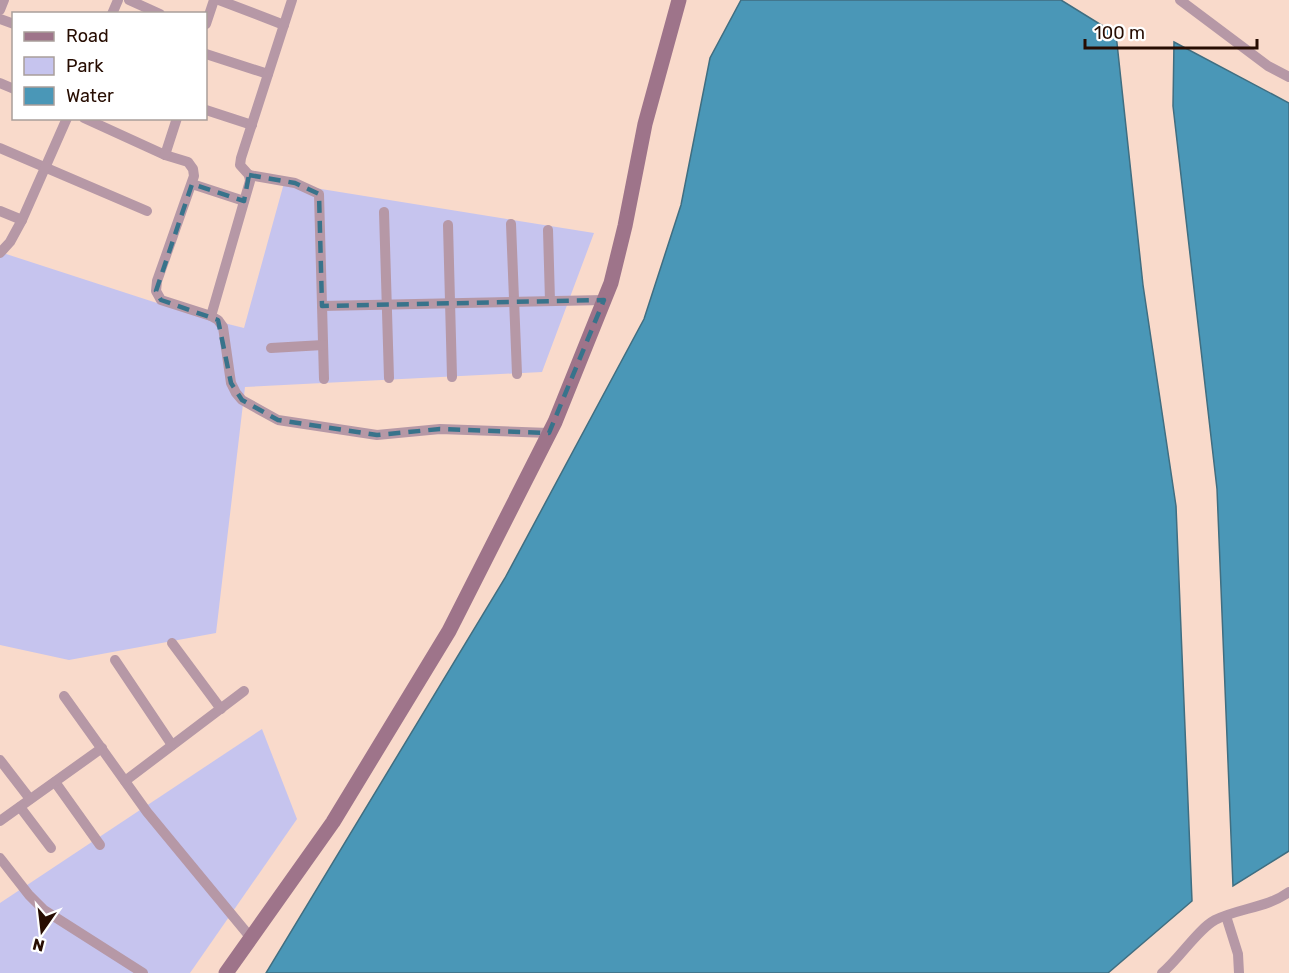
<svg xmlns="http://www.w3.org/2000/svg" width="1289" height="973" viewBox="0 0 1289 973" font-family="Rubik,sans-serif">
<rect width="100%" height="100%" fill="#f9dacb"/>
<g fill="#c6c4ee">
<path d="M284 183 594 233 542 372 245 387 216 633 69 660 0 645V252L200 317 244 328Z"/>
<path d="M262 729 297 819 190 973H0V903Z"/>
</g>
<g fill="#4a97b7" stroke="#406e81" stroke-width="1.5">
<path d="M741 0H1061L1116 34 1143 285 1176 506 1192 901 1108 973H266L505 578 644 319 681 205 710 58Z"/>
<path d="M1174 42 1289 103V851L1233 886 1217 489 1173 106Z"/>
</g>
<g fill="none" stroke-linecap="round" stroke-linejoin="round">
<g stroke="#b698a6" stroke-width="10">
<path d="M129 0 160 14"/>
<path d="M219 0 284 25"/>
<path d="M1180 0 1268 66 1289 77"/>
<path d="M0 10 4 0"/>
<path d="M112 14 118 0"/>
<path d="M0 19 14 24"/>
<path d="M206 24 214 0"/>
<path d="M206 54 268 74"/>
<path d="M0 83 14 89"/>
<path d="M206 110 252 125"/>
<path d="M84 118 165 155 188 162 193 169 194 176 157 281 156 291 161 300 211 316 218 320 223 327 231 383 236 393 242 400 278 420 377 435 440 429 549 433"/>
<path d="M0 148 147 211"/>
<path d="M165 155 177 118"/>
<path d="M249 175 295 183 319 194 324 379"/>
<path d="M192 184 244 201"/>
<path d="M0 211 22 220"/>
<path d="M384 212 389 378"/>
<path d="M511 224 517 374"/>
<path d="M448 225 452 377"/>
<path d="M548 230 550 301"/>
<path d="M0 253 10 242 22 220 67 118"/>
<path d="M322 306 604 300"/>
<path d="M211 316 250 181 249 175 240 165 241 158 292 0"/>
<path d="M271 348 323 345"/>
<path d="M172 643 221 709"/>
<path d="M115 660 172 745"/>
<path d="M64 696 147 812 251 938"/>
<path d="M0 760 30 799"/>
<path d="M125 781 244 691"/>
<path d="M55 782 100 845"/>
<path d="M20 807 51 848"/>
<path d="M0 821 102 748"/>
<path d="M0 858 29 895 44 910 143 973"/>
<path d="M1226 916 1238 954 1239 973"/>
<path d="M1162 973C1179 959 1198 929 1215 920 1239 908 1267 908 1289 892"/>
</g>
<path stroke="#9e748a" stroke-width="15" d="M226 973 333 822 449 631 555 422 611 283 625 226 645 124 679 0"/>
</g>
<path fill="none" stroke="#38738b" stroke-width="4.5" stroke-dasharray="12 8" stroke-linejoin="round" d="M249 175 295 183 319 194 322 306 604 300 549 433 440 429 377 435 278 420 242 400 231 383 218 320 161 300 156 291 192 184 244 201Z"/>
<rect x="12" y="12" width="195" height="108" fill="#ffffff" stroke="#a99e9a" stroke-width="1.5"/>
<rect x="24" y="32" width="30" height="9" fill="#9e748a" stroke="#a99e9a" stroke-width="1.5"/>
<text x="66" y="42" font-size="18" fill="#270d02">Road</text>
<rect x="24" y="57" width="30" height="18" fill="#c6c4ee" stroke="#a99e9a" stroke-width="1.5"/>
<text x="66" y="72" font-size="18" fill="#270d02">Park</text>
<rect x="24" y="87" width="30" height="18" fill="#4a97b7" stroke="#a99e9a" stroke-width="1.5"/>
<text x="66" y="102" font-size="18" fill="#270d02">Water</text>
<g transform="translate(42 931) rotate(194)" stroke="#ffffff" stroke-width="4.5" paint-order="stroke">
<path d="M0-4.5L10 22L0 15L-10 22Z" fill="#270d02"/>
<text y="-9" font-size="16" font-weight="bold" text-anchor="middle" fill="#270d02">N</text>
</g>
<path d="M1085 39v9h172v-9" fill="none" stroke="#270d02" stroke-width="3"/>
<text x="1094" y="39" font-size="18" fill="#270d02" stroke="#ffffff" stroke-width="4.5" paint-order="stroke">100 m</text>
</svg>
